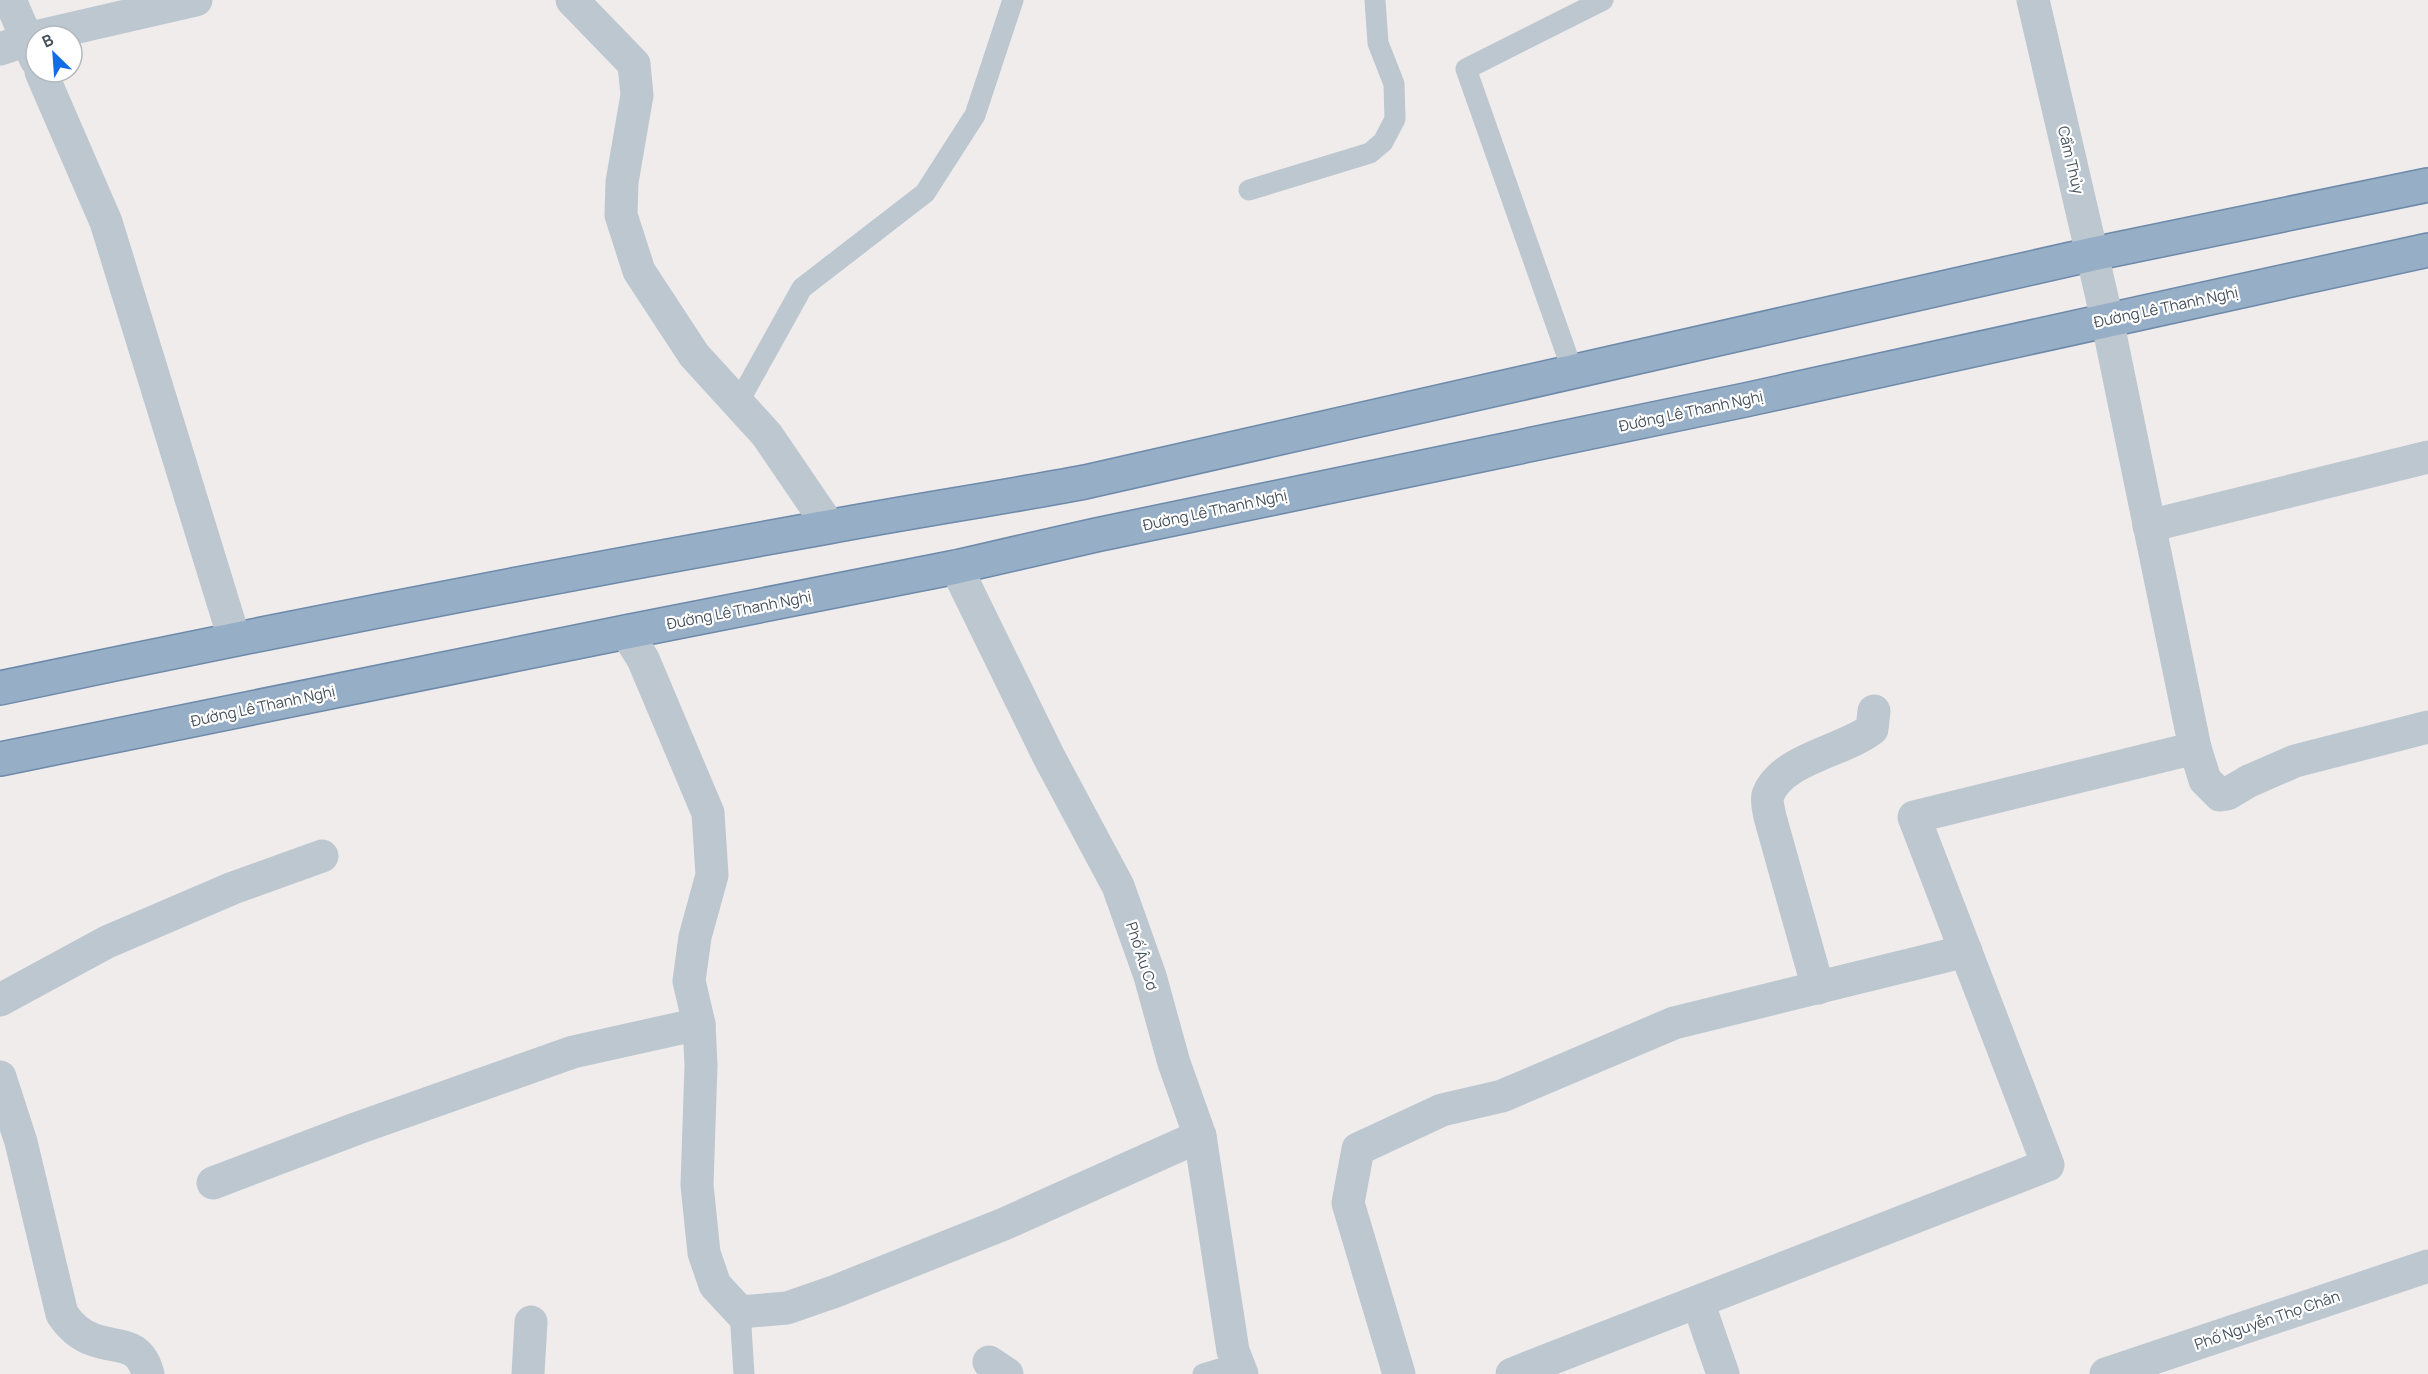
<svg xmlns="http://www.w3.org/2000/svg" width="2428" height="1374" viewBox="0 0 2428 1374" font-family="Manrope,sans-serif">
<rect width="100%" height="100%" fill="#f0ecec"/>
<g fill="none" stroke-linecap="round" stroke-linejoin="round">
<defs>
<g id="trunk">
<path d="M0 688C275 630 551 576 828 527 914 511 1000 498 1085 482L2093 254 2428 185"/>
<path d="M0 759 626 632 956 567 1096 535 1745 400 2428 250"/>
</g>
</defs>
<use href="#trunk" stroke="#6d8aaa" stroke-width="36"/>
<g stroke="#bcc7d0" stroke-width="21">
<path d="M1249 190 1370 153 1383 142 1395 119 1394 84 1378 43 1375 0"/>
<path d="M1573 372 1466 69 1603 0"/>
<path d="M738 403 802 288 925 193 975 115 1013 0"/>
<path d="M740 1312 744 1374"/>
<path d="M1203 1374 1239 1363"/>
</g>
<g stroke="#bcc7d0" stroke-width="33">
<path d="M10 0 36 60"/>
<path d="M572 0 634 64 637 95 622 182 621 215 639 271 694 355 767 435 829 526"/>
<path d="M39 36 196 0"/>
<path d="M0 49 36 37"/>
<path d="M41 72 106 222 234 638"/>
<path d="M2149 526 2428 457"/>
<path d="M626 632 643 659 708 813 712 875 695 937 689 981 699 1024 701 1065 697 1185 704 1253 715 1285 740 1312 787 1308 836 1291 1004 1224 1200 1136"/>
<path d="M2195 748 2205 780 2220 795 2227 794 2249 781 2295 761 2428 727"/>
<path d="M1818 988 1770 817C1769 811 1766 801 1768 795 1781 759 1844 751 1872 729L1874 711"/>
<path d="M0 1000 107 942 233 888 322 856"/>
<path d="M0 1077 21 1142 62 1314C70 1326 79 1335 94 1340 120 1349 139 1341 148 1374"/>
<path d="M213 1183 358 1128 573 1052 699 1024"/>
<path d="M1698 1302 1723 1374"/>
<path d="M989 1362 1007 1374"/>
<path d="M528 1374 531 1322"/>
<path d="M1399 1374 1348 1203 1358 1149 1442 1110 1502 1096 1674 1023 1966 951"/>
<path d="M1512 1374 2048 1165 1914 817 2195 748 2107 319 2033 0"/>
<path d="M2106 1374 2428 1266"/>
</g>
<path stroke="#bcc7d0" stroke-width="33" d="M956 567 1049 757 1118 886 1150 976 1174 1063 1200 1136 1233 1351 1242 1374"/>
<use href="#trunk" stroke="#96aec6" stroke-width="33"/>
</g>
<g text-anchor="middle" dominant-baseline="central" stroke-width="4.5" stroke-linejoin="round" paint-order="stroke">
<g font-size="15" fill="#44505b" stroke="#fff">
<text transform="translate(2071 160) rotate(77)">Cẩm Thủy</text>
<text transform="translate(2166 307) rotate(-12)">Đường Lê Thanh Nghị</text>
<text transform="translate(1691 411) rotate(-12)">Đường Lê Thanh Nghị</text>
<text transform="translate(1215 510) rotate(-12)">Đường Lê Thanh Nghị</text>
<text transform="translate(739 610) rotate(-11)">Đường Lê Thanh Nghị</text>
<text transform="translate(263 706) rotate(-12)">Đường Lê Thanh Nghị</text>
<text transform="translate(1142 956) rotate(72)">Phố Âu Cơ</text>
<text transform="translate(2267 1320) rotate(-19)">Phố Nguyễn Thọ Chân</text>
</g>
</g>
<g transform="translate(54 54) rotate(335)"><circle r="28" fill="#ffffff" stroke="#b4b9bd" stroke-width="1.5"/>
<path d="M0-4.5L10 22L0 15L-10 22Z" fill="#116de5"/>
<text y="-9" font-size="16" font-weight="bold" text-anchor="middle" fill="#44505b">B</text>
</g>
</svg>
